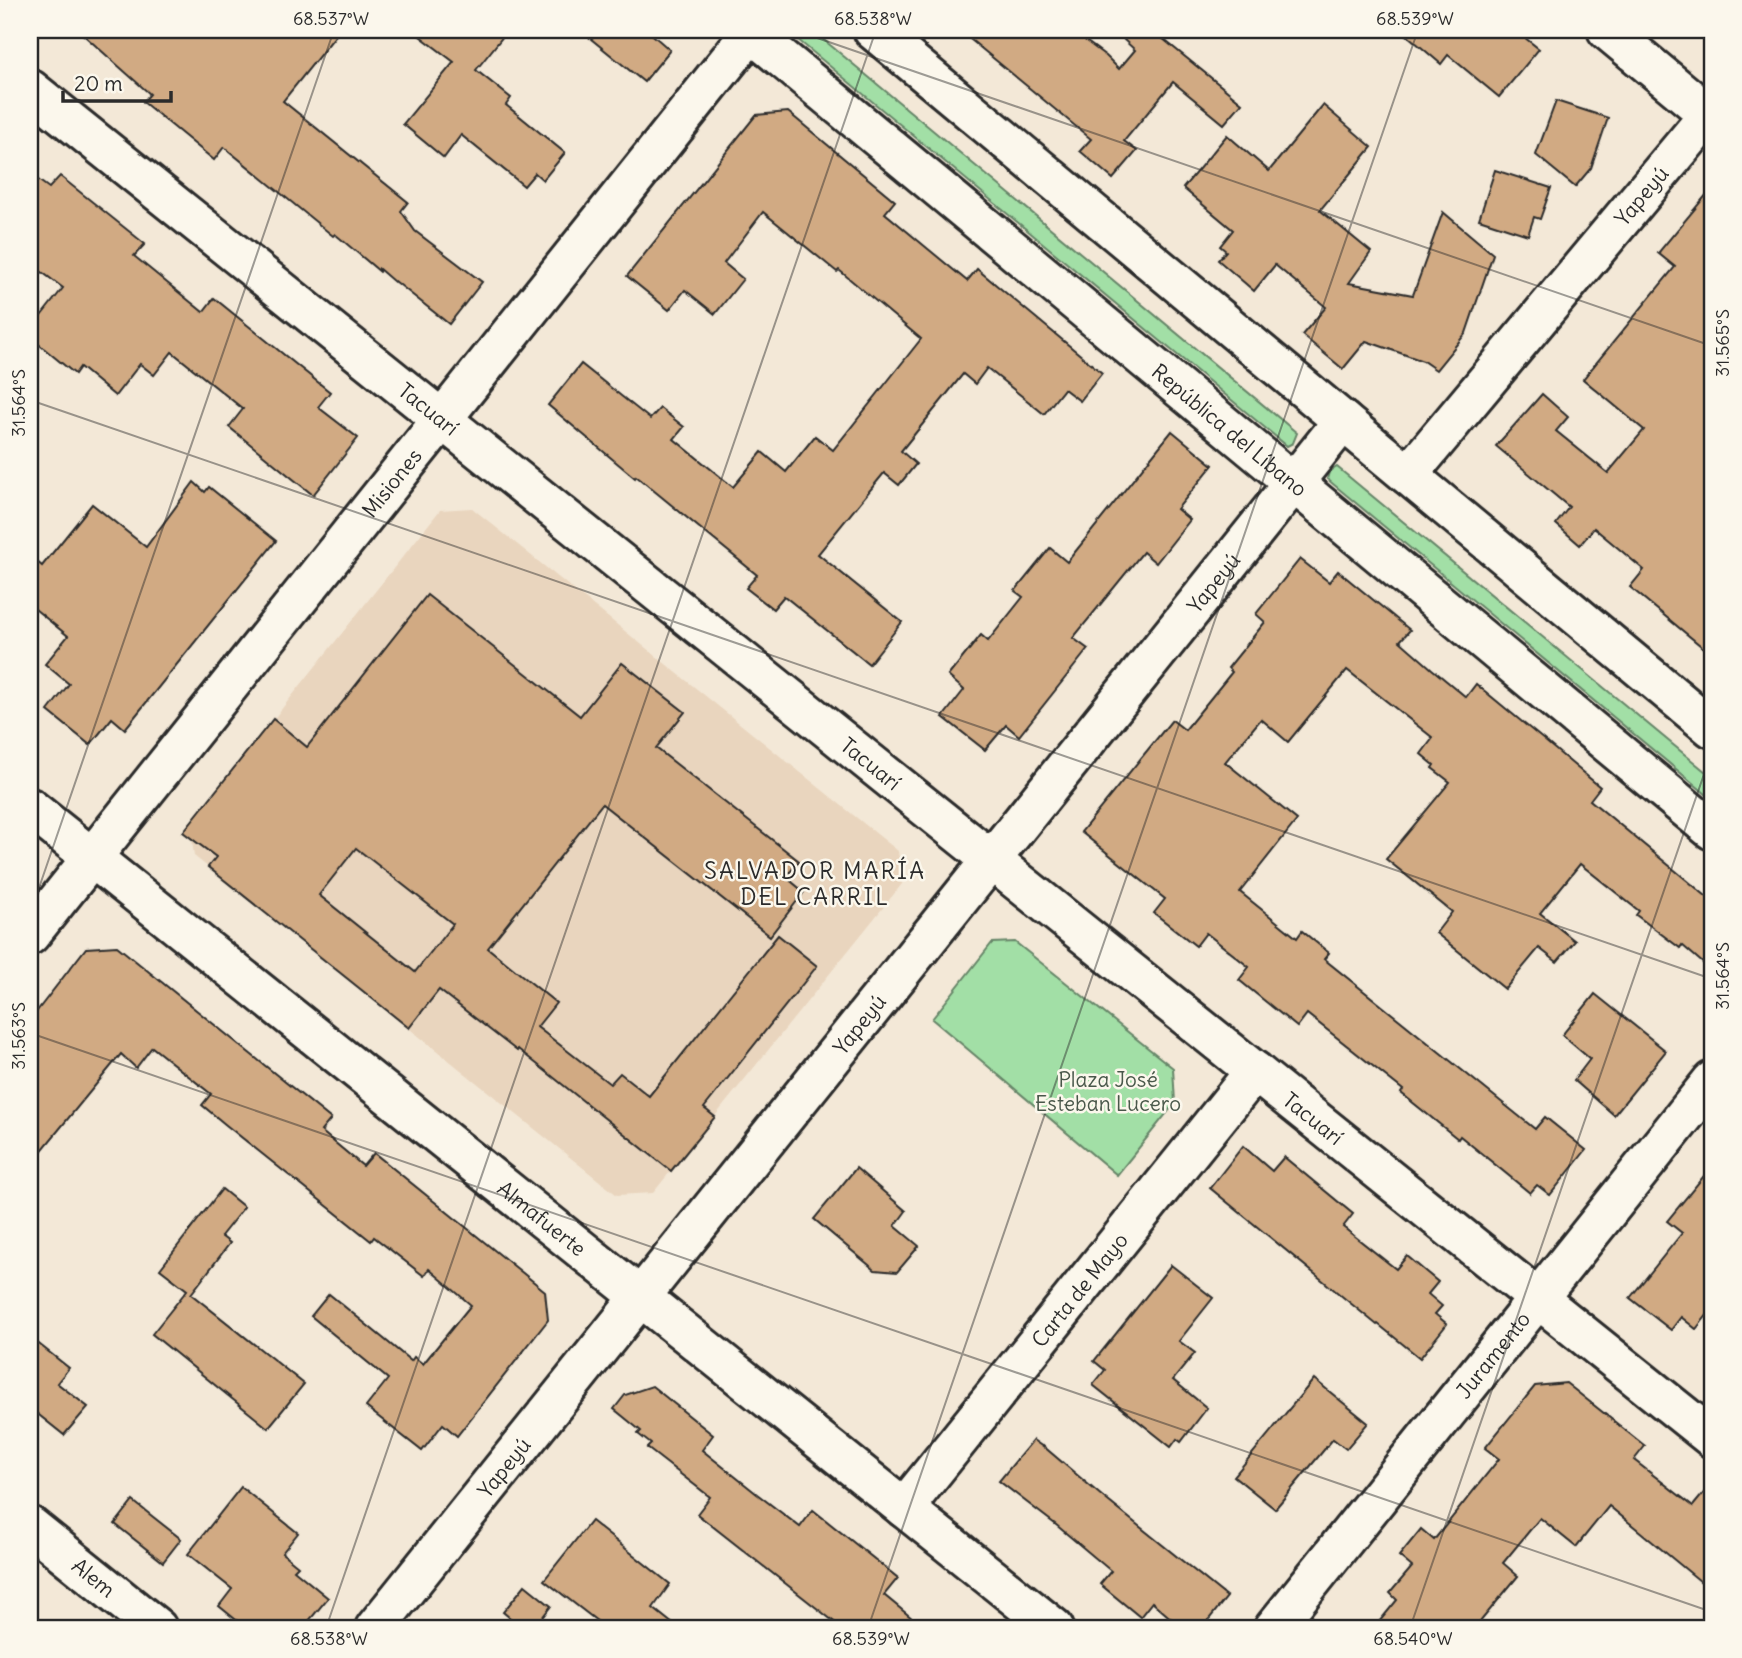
<svg xmlns="http://www.w3.org/2000/svg" width="1742" height="1658" viewBox="0 0 1742 1658" font-family="Delius,sans-serif">
<rect width="100%" height="100%" fill="#f3e8d7"/>
<filter id="ink" filterUnits="userSpaceOnUse"><feTurbulence type="fractalNoise" baseFrequency=".0143" numOctaves="2"/><feDisplacementMap in="SourceGraphic" scale="14" xChannelSelector="R" yChannelSelector="G"/><feConvolveMatrix kernelMatrix="1 2 1 2 8 2 1 2 1" color-interpolation-filters="sRGB"/></filter>
<g filter="url(#ink)">
<path fill="#e9d5be" d="M472 508 898 851 902 884 653 1193 617 1195 194 856 190 824 440 510Z"/>
<g fill="#a2dfa6" stroke="#668568" stroke-width="2">
<path d="M792 30H812L1297 433 1293 443 1287 446 791 34Z"/>
<path d="M1337 467 1712 777V799L1327 479 1329 472Z"/>
<path d="M1015 942 1173 1068 1175 1103 1117 1175 932 1019 992 943Z"/>
</g>
<g fill="#d1aa83" stroke="#2b2b2b" stroke-width="2" fill-rule="evenodd">
<path d="M78 30H340L283 101 408 202 401 211 415 231 482 282 449 324 395 281 394 282 379 269V271L335 234 333 236 224 147 214 160 143 102 150 94Z"/>
<path d="M412 30H508L476 70 511 98 506 105 565 153 543 180 535 173 524 186 461 135 444 158 403 124 454 62Z"/>
<path d="M580 30H647L670 50 644 82Z"/>
<path d="M959 30H1071L1106 56 1119 69 1135 50 1124 40 1132 30H1152L1242 103 1224 124 1173 82 1124 141 1137 151 1113 179 1080 151 1091 139Z"/>
<path d="M1401 30H1515L1539 49 1499 97 1448 55 1441 64Z"/>
<path d="M1556 101 1608 118 1591 168 1575 187 1536 155Z"/>
<path d="M1323 105 1372 147 1320 210 1371 252 1349 283 1413 295 1443 212 1493 254 1466 333 1436 370 1423 361 1366 341 1343 369 1302 335 1326 307 1275 265 1254 291 1218 260 1226 251 1220 246 1233 230 1183 188 1227 135 1269 171Z"/>
<path d="M788 112 895 201 885 213 927 248 967 281 977 269 1102 373 1080 401 1064 389 1044 414 987 368 975 384 963 374 901 451 916 464 899 485 884 473 818 554 902 622 869 664 784 596 773 609 746 588 757 575 636 476 635 478 548 405 581 364 650 419 660 408 684 427 674 439 733 487 762 452 786 472 815 436 833 450 921 339 839 270 837 272 763 212 724 263 743 279 715 314 685 290 669 310 627 276 756 115Z"/>
<path d="M1495 170 1551 188 1540 219 1534 217 1528 235 1479 219Z"/>
<path d="M30 174 49 188 60 176 145 244 134 256 203 312 214 298 330 392 318 407 358 438 313 495 229 427 243 409 172 352 154 375 140 364 115 396 80 367 75 374 30 337V330L63 288 30 263Z"/>
<path d="M1712 188V330L1704 339 1712 346V655L1630 587 1644 570 1618 548 1594 528 1580 545 1556 524 1569 507 1496 446 1542 394 1568 417 1556 431 1608 473 1644 430 1583 379 1675 267 1658 253Z"/>
<path d="M1172 431 1213 465 1177 509 1190 520 1156 563 1143 552 1073 638 1088 649 1019 736 1006 725 985 750 943 717 964 690 948 676 981 635 988 641 1023 597 1015 591 1050 548 1067 562Z"/>
<path d="M194 482 205 492 209 487 276 541 125 729 112 718 90 745 48 711 69 684 45 664 68 636 30 605V556L42 566 92 504 146 547Z"/>
<path d="M1300 559 1329 582 1338 571 1410 630 1400 641 1432 669 1466 697 1476 684 1544 740 1600 787 1590 800 1712 901V971L1682 945 1680 948 1636 915 1639 911 1580 864 1540 913 1575 941 1557 962 1539 948 1505 989 1436 933 1452 912 1386 859 1450 782 1432 768 1434 765 1421 754 1433 738 1347 670 1288 742 1261 719 1225 762 1297 820 1240 892 1297 938 1302 931 1329 953 1324 959 1535 1129 1545 1117 1586 1150 1550 1195 1537 1185 1530 1193 1460 1136 1458 1139 1401 1093 1403 1090 1307 1014 1297 1027 1239 980 1249 967 1206 933 1196 946 1154 913 1165 899 1081 832 1172 720 1185 730 1232 672 1228 668 1265 622 1256 614Z"/>
<path d="M427 595 580 716 622 663 685 712 656 748 799 861 786 877 804 892 770 936 602 804 488 948 556 1003 537 1027 610 1084 620 1073 649 1096 778 935 817 966 704 1108 715 1117 671 1171 518 1049 517 1051 439 990 409 1028 208 867 216 857 183 832 273 719 307 747ZM356 848 453 924 415 972 319 895Z"/>
<path d="M117 946 331 1119 321 1131 363 1166 374 1153 545 1291 548 1320 457 1436 443 1424 422 1451 366 1407 388 1379 311 1316 329 1294 411 1361 414 1357 423 1364 471 1305 429 1269 424 1276 374 1237 371 1241 226 1125 202 1105 211 1094 152 1047 136 1068 121 1054 30 1165V1020L86 948Z"/>
<path d="M1595 994 1666 1051 1614 1115 1574 1080 1590 1059 1562 1035Z"/>
<path d="M1243 1146 1272 1171 1284 1157 1353 1214 1343 1227 1396 1269 1407 1256 1438 1282 1428 1294 1442 1306 1435 1314 1447 1324 1420 1358 1378 1324 1377 1325 1210 1188Z"/>
<path d="M1712 1166V1309L1696 1329 1681 1317 1671 1330 1630 1298 1682 1233 1667 1221Z"/>
<path d="M856 1168 906 1211 895 1226 919 1246 897 1272 875 1270 814 1219Z"/>
<path d="M222 1189 244 1207 221 1236 230 1243 191 1294 304 1384 268 1428 152 1334 187 1290 160 1269Z"/>
<path d="M1171 1265 1213 1298 1179 1341 1195 1353 1173 1380 1207 1408 1181 1442 1177 1439 1171 1447 1093 1385 1105 1370 1094 1361Z"/>
<path d="M30 1337 69 1368 57 1383 88 1407 64 1435 35 1412 30 1418Z"/>
<path d="M1314 1379 1368 1423 1346 1449 1333 1439 1275 1509 1234 1476Z"/>
<path d="M1566 1383 1645 1446 1634 1460 1693 1506 1712 1483V1591L1609 1506 1576 1547 1540 1518 1503 1563 1518 1576 1475 1628H1374L1397 1600 1390 1593 1412 1567 1399 1556 1421 1529 1434 1540 1499 1459 1485 1448 1535 1386Z"/>
<path d="M652 1386 713 1435 702 1450 757 1494 800 1527 813 1510 898 1578 884 1595 924 1628H842L697 1514 710 1497 647 1448 651 1444 638 1434 641 1431 614 1409 625 1395Z"/>
<path d="M1033 1440 1043 1447V1446L1103 1497 1227 1597 1202 1628H1182L1152 1602 1140 1617 1100 1584 1111 1571 1055 1524 999 1481Z"/>
<path d="M241 1487 298 1533 282 1553 298 1566 294 1570 328 1598 303 1628H246L219 1606 232 1589 188 1554Z"/>
<path d="M133 1501 181 1539 163 1562 115 1524Z"/>
<path d="M591 1521 670 1584 653 1608 678 1628H606L544 1580Z"/>
<path d="M525 1585 551 1606 534 1628H522L503 1612Z"/>
</g>
<g fill="none" stroke-linecap="round" stroke-linejoin="round">
<defs>
<g id="street">
<path id="s1" d="M748 30 1712 830"/>
<path d="M1607 30 1712 117"/>
<path id="s2" d="M30 89 1712 1438"/>
<path id="s3" d="M1408 475 1712 111"/>
<path id="s4" d="M30 808 1054 1628"/>
<path id="s5" d="M30 935 753 30"/>
<path id="s6" d="M904 1508 1255 1071"/>
<path id="s7" d="M30 1526 157 1628"/>
<path id="s8" d="M375 1628 1343 421"/>
<path id="s9" d="M1274 1628 1712 1081"/>
</g>
<path id="secondary" d="M873 30 1712 728"/>
</defs>
<use href="#street" stroke="#2b2b2b" stroke-width="44"/>
<use href="#secondary" stroke="#2b2b2b" stroke-width="44"/>
<use href="#street" stroke="#fbf7ec" stroke-width="38"/>
<use href="#secondary" stroke="#fbf7ec" stroke-width="38"/>
</g>
</g>
<path fill="none" stroke="#2b2b2b" stroke-width="2" stroke-opacity="0.45" d="M794 30 1712 346M30 400 1712 979M30 914 334 30M30 1033 1712 1612M326 1628 876 30M868 1628 1418 30M1410 1628 1712 751"/>
<g text-anchor="middle" dominant-baseline="central" stroke-width="5" stroke-linejoin="round" paint-order="stroke">
<g font-size="21" fill="#2b2b2b" stroke="#fbf7ec">
<text stroke="none"><textPath href="#s3" startOffset="364">Yapeyú</textPath></text>
<text stroke="none"><textPath href="#s2" startOffset="511">Tacuarí</textPath></text>
<text stroke="none"><textPath href="#s1" startOffset="626">República del Líbano</textPath></text>
<text stroke="none"><textPath href="#s5" startOffset="579">Misiones</textPath></text>
<text stroke="none"><textPath href="#s8" startOffset="1340">Yapeyú</textPath></text>
<text stroke="none"><textPath href="#s2" startOffset="1078">Tacuarí</textPath></text>
<text stroke="none"><textPath href="#s8" startOffset="774">Yapeyú</textPath></text>
<text stroke="none"><textPath href="#s2" startOffset="1645">Tacuarí</textPath></text>
<text stroke="none"><textPath href="#s4" startOffset="656">Almafuerte</textPath></text>
<text stroke="none"><textPath href="#s6" startOffset="280">Carta de Mayo</textPath></text>
<text stroke="none"><textPath href="#s9" startOffset="350">Juramento</textPath></text>
<text stroke="none"><textPath href="#s8" startOffset="206">Yapeyú</textPath></text>
<text stroke="none"><textPath href="#s7" startOffset="82">Alem</textPath></text>
</g>
<g font-size="21" fill="#49584a" stroke="#fbf7ec">
<text x="1108" y="1079">Plaza José<tspan x="1108" dy="24">Esteban Lucero</tspan></text>
</g>
<g font-size="23" letter-spacing="2" fill="#2b2b2b" stroke="#fbf7ec">
<text x="815" y="870">SALVADOR MARÍA<tspan x="815" dy="26">DEL CARRIL</tspan></text>
</g>
</g>
<rect width="1742" height="1658" fill="none" stroke="#fbf7ec" stroke-width="77"/>
<path d="M63 91v10h108v-10" fill="none" stroke="#2b2b2b" stroke-width="3.5"/>
<text x="74" y="91" font-size="21" fill="#2b2b2b" stroke="#fbf7ec" stroke-width="5" paint-order="stroke">20 m</text>
<rect x="38" y="38" width="1666" height="1582" fill="none" stroke="#2b2b2b" stroke-width="2.5"/>
<g font-size="18" text-anchor="middle" fill="#2b2b2b">
<text x="331" y="25">68.537°W</text>
<text x="873" y="25">68.538°W</text>
<text x="1415" y="25">68.539°W</text>
<text transform="translate(1723 343) rotate(-90)" y="6">31.565°S</text>
<text transform="translate(19 403) rotate(-90)" y="6">31.564°S</text>
<text transform="translate(1723 976) rotate(-90)" y="6">31.564°S</text>
<text transform="translate(19 1036) rotate(-90)" y="6">31.563°S</text>
<text x="329" y="1645">68.538°W</text>
<text x="871" y="1645">68.539°W</text>
<text x="1413" y="1645">68.540°W</text>
</g>
</svg>
